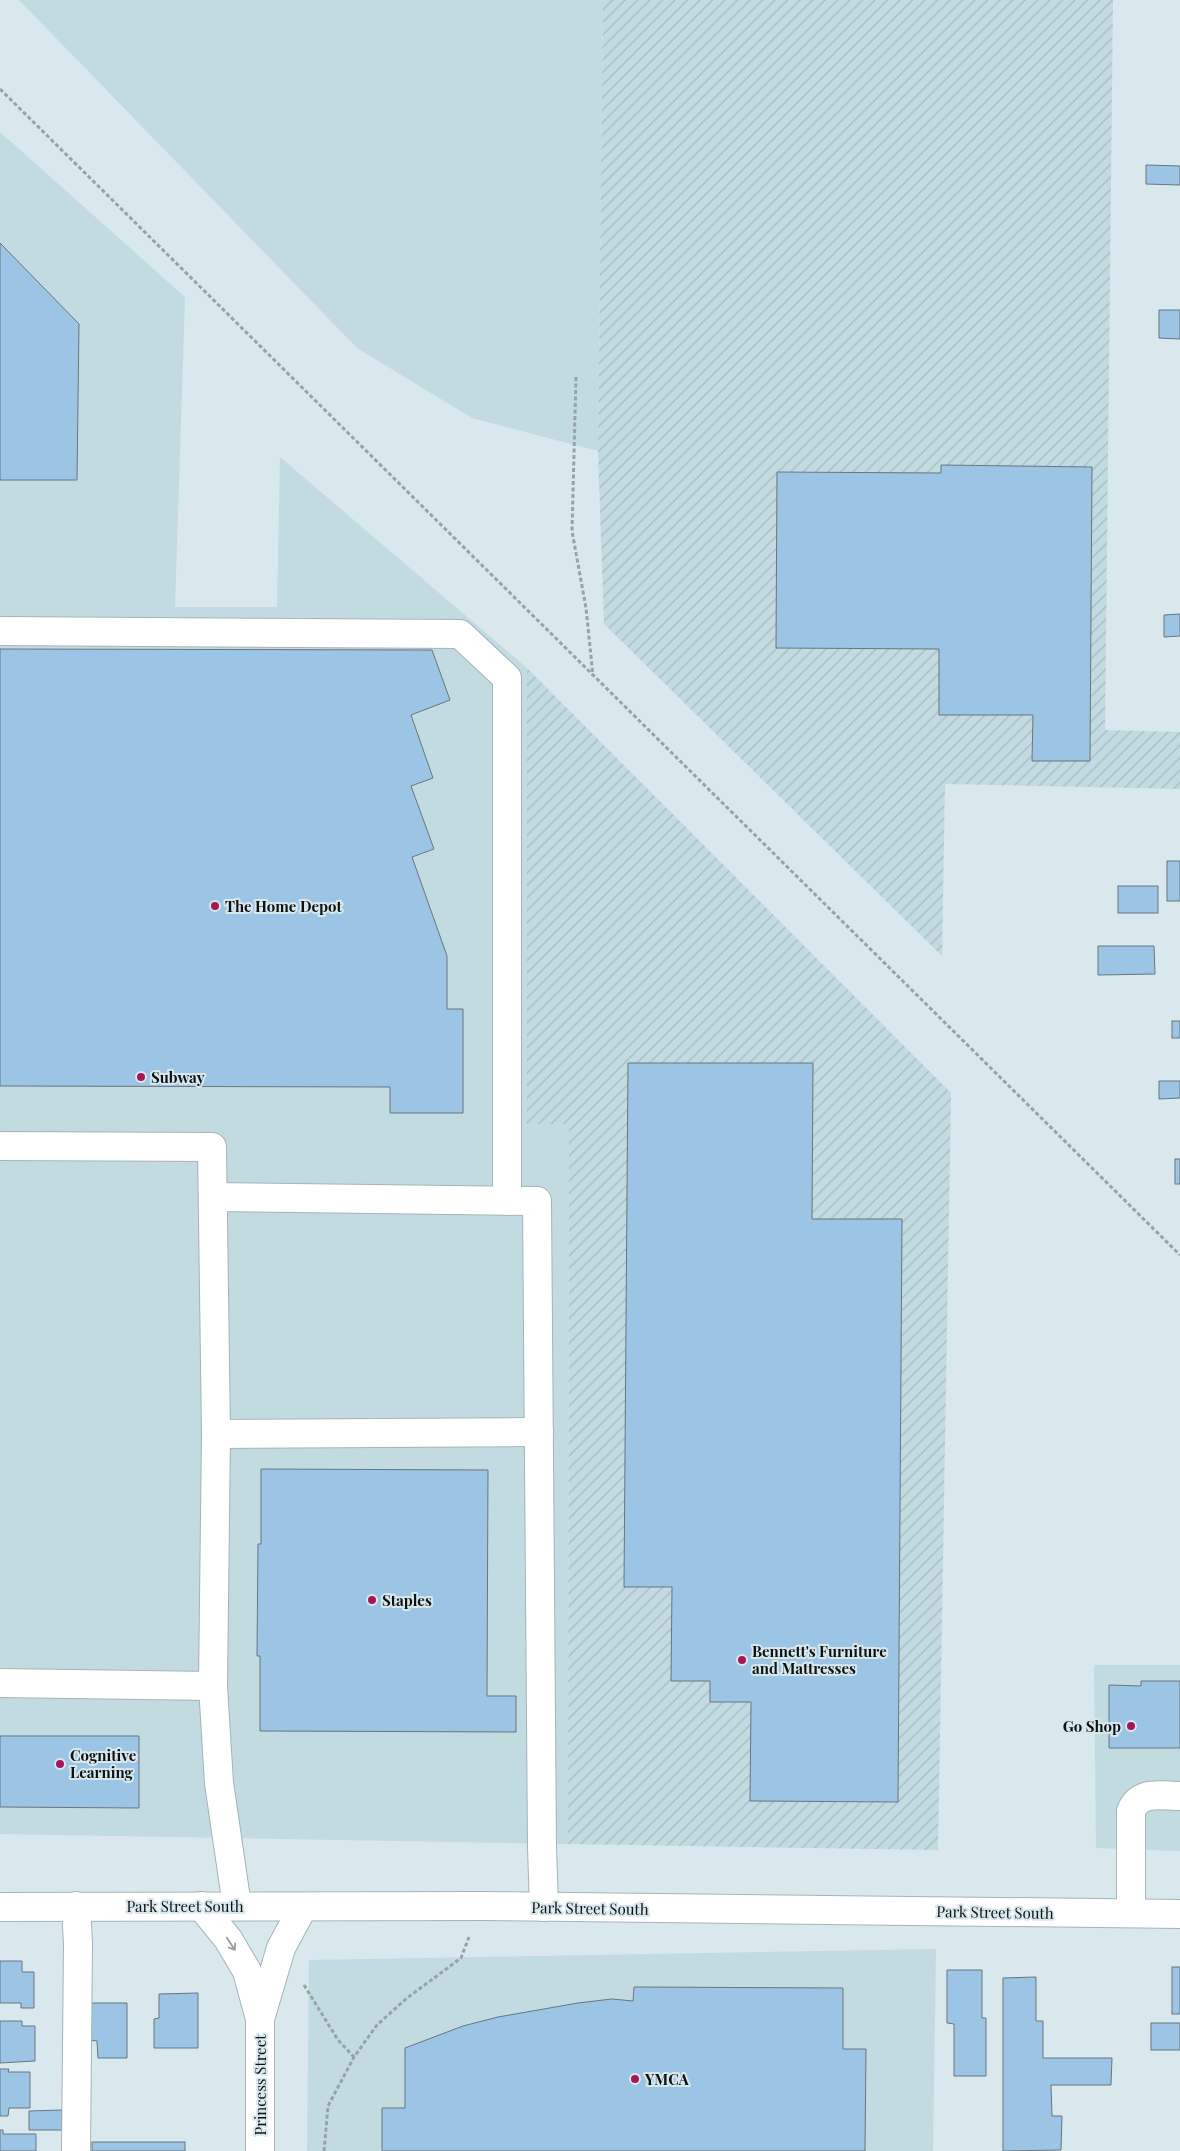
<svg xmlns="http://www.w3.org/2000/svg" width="1180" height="2151" viewBox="0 0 1180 2151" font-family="'Playfair Display',serif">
<defs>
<pattern id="industrial-furrows" width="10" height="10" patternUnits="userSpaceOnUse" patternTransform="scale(1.25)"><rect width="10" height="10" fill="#c2dbe0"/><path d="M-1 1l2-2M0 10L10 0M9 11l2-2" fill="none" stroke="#a6bbbf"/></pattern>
</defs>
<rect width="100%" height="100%" fill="#d8e8ec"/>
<g fill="#c2dbe0">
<path d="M19 0H603L598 451 472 418 357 348Z"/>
<path d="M0 132 185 297 175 607H277L280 457 527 668V1124H569L568 1844 0 1834Z"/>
<path d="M1094 1665H1180V1851L1096 1848Z"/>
<path d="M936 1949 933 2151H307L309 1960Z"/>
</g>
<g fill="url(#industrial-furrows)">
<path d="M603 0H1113L1105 730 1180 732V789L945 784 942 956 604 624 598 451Z"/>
<path d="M527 668 951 1093 938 1850 568 1844 569 1124H527Z"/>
</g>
<g fill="#9bc4e5" stroke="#6b757e">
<path d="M1146 165 1180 166V185L1146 184Z"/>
<path d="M0 243 79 324 77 480H0Z"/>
<path d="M1159 310H1180V339L1159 338Z"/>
<path d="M941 465 1092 467 1090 761H1032L1033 715H939V649L776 648 777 472 941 473Z"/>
<path d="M1180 614V636L1164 637V615Z"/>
<path d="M0 649 432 650 450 700 411 715 433 778 411 786 434 849 412 857 447 956V1009H463V1113H390V1087L0 1086Z"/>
<rect x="1167" y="861" width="13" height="40"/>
<rect x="1118" y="886" width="40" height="27"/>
<path d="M1098 946H1154L1155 974 1098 975Z"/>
<rect x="1172" y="1021" width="8" height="17"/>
<path d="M628 1063H813L812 1219H902L898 1802 750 1801 751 1702H710V1681H671L672 1587H624Z"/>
<path d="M1159 1081H1180V1098L1159 1099Z"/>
<rect x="1175" y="1159" width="5" height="25"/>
<path d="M261 1469 488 1470 487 1696H516V1732L260 1731V1656H257L258 1544H261Z"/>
<path d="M1141 1681H1180V1748H1109V1685L1141 1686Z"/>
<path d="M0 1736H139V1808L0 1807Z"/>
<path d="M0 1961H22V1972H34V2008H21V2003H0Z"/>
<rect x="1172" y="1967" width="8" height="47"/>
<path d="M947 1970H982V2018H986V2076H954V2024L947 2023Z"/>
<path d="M1036 1977V2021H1043V2058H1112L1111 2085H1051L1052 2116H1062L1061 2150 1003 2151V1978Z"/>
<path d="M634 1987 843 1988V2049H866L865 2151H382V2108H405V2048L463 2026 498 2017 578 2003 612 1999 633 2001Z"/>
<path d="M198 1993V2048H154V2019L159 2018V1994Z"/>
<path d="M87 2003H127V2058H98L97 2041 87 2040Z"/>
<path d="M0 2021H22V2026H35V2061L0 2063Z"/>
<rect x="1151" y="2023" width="29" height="27"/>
<path d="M0 2069H9L8 2072H30V2108H9L8 2116H0Z"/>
<path d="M62 2110V2130H29V2111Z"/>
<path d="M0 2130H3V2134H36V2151H0Z"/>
<rect x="92" y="2142" width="93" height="9"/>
</g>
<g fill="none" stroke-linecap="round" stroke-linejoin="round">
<defs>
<g id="minor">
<path d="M0 631 460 634 507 678V1201"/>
<path d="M0 1146 212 1147 216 1434 213 1686 219 1783 237 1906"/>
<path d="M214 1197 537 1201 542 1847 544 1907"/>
<path d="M216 1434 539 1432"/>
<path d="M0 1683 213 1686"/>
<path d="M76 1906 78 1944 76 2151"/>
<path d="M201 1906 228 1939 247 1971 260 2019V2151"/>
<path d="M1131 1913V1811C1140 1790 1160 1796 1180 1796"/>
<path d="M260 2019 281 1948 303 1907"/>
</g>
<path id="major" d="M0 1907 482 1906 1180 1914"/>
</defs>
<use href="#minor" stroke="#a5b4b8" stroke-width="30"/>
<use href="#major" stroke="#a5b4b8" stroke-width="30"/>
<g stroke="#97a3a6" stroke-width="3" stroke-dasharray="4 2.5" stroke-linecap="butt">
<path d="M0 89 1180 1255"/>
<path d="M576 377 572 531 586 608 593 676"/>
<path d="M304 1985 338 2040 354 2057"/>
<path d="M324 2151 328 2106 354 2057 377 2025 407 1998 461 1958 469 1937"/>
</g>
<use href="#minor" stroke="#fff" stroke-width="28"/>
<use href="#major" stroke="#fff" stroke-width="28"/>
</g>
<defs><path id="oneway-shaft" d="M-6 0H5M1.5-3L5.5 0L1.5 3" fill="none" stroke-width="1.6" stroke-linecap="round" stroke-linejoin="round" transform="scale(1.25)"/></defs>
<use stroke="#9ea0a1" href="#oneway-shaft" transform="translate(231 1944) rotate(57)"/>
<g fill="#a71755" stroke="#d8e8ec" stroke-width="2">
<circle cx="215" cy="906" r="5"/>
<circle cx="141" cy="1077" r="5"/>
<circle cx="372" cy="1600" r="5"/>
<circle cx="742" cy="1660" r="5"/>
<circle cx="1131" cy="1726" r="5"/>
<circle cx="60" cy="1764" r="5"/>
<circle cx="635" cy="2079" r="5"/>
</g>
<g text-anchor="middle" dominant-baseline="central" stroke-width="4" stroke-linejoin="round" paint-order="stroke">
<g font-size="15" font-weight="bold" fill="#0c1113" stroke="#d8e8ec" text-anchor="start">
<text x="225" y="906">The Home Depot</text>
<text x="151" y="1077">Subway</text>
<text x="382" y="1600">Staples</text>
<text x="752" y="1651">Bennett's Furniture<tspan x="752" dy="17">and Mattresses</tspan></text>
<text x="1121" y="1726" text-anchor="end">Go Shop</text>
<text x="70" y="1755">Cognitive<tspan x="70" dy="17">Learning</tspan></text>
<text x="645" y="2079">YMCA</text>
</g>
<g font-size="15" fill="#0c1113" stroke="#d8e8ec">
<text x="185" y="1906">Park Street South</text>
<text transform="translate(590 1908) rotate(1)">Park Street South</text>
<text transform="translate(995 1912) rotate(1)">Park Street South</text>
<text transform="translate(260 2085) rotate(-90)">Princess Street</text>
</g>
</g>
</svg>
